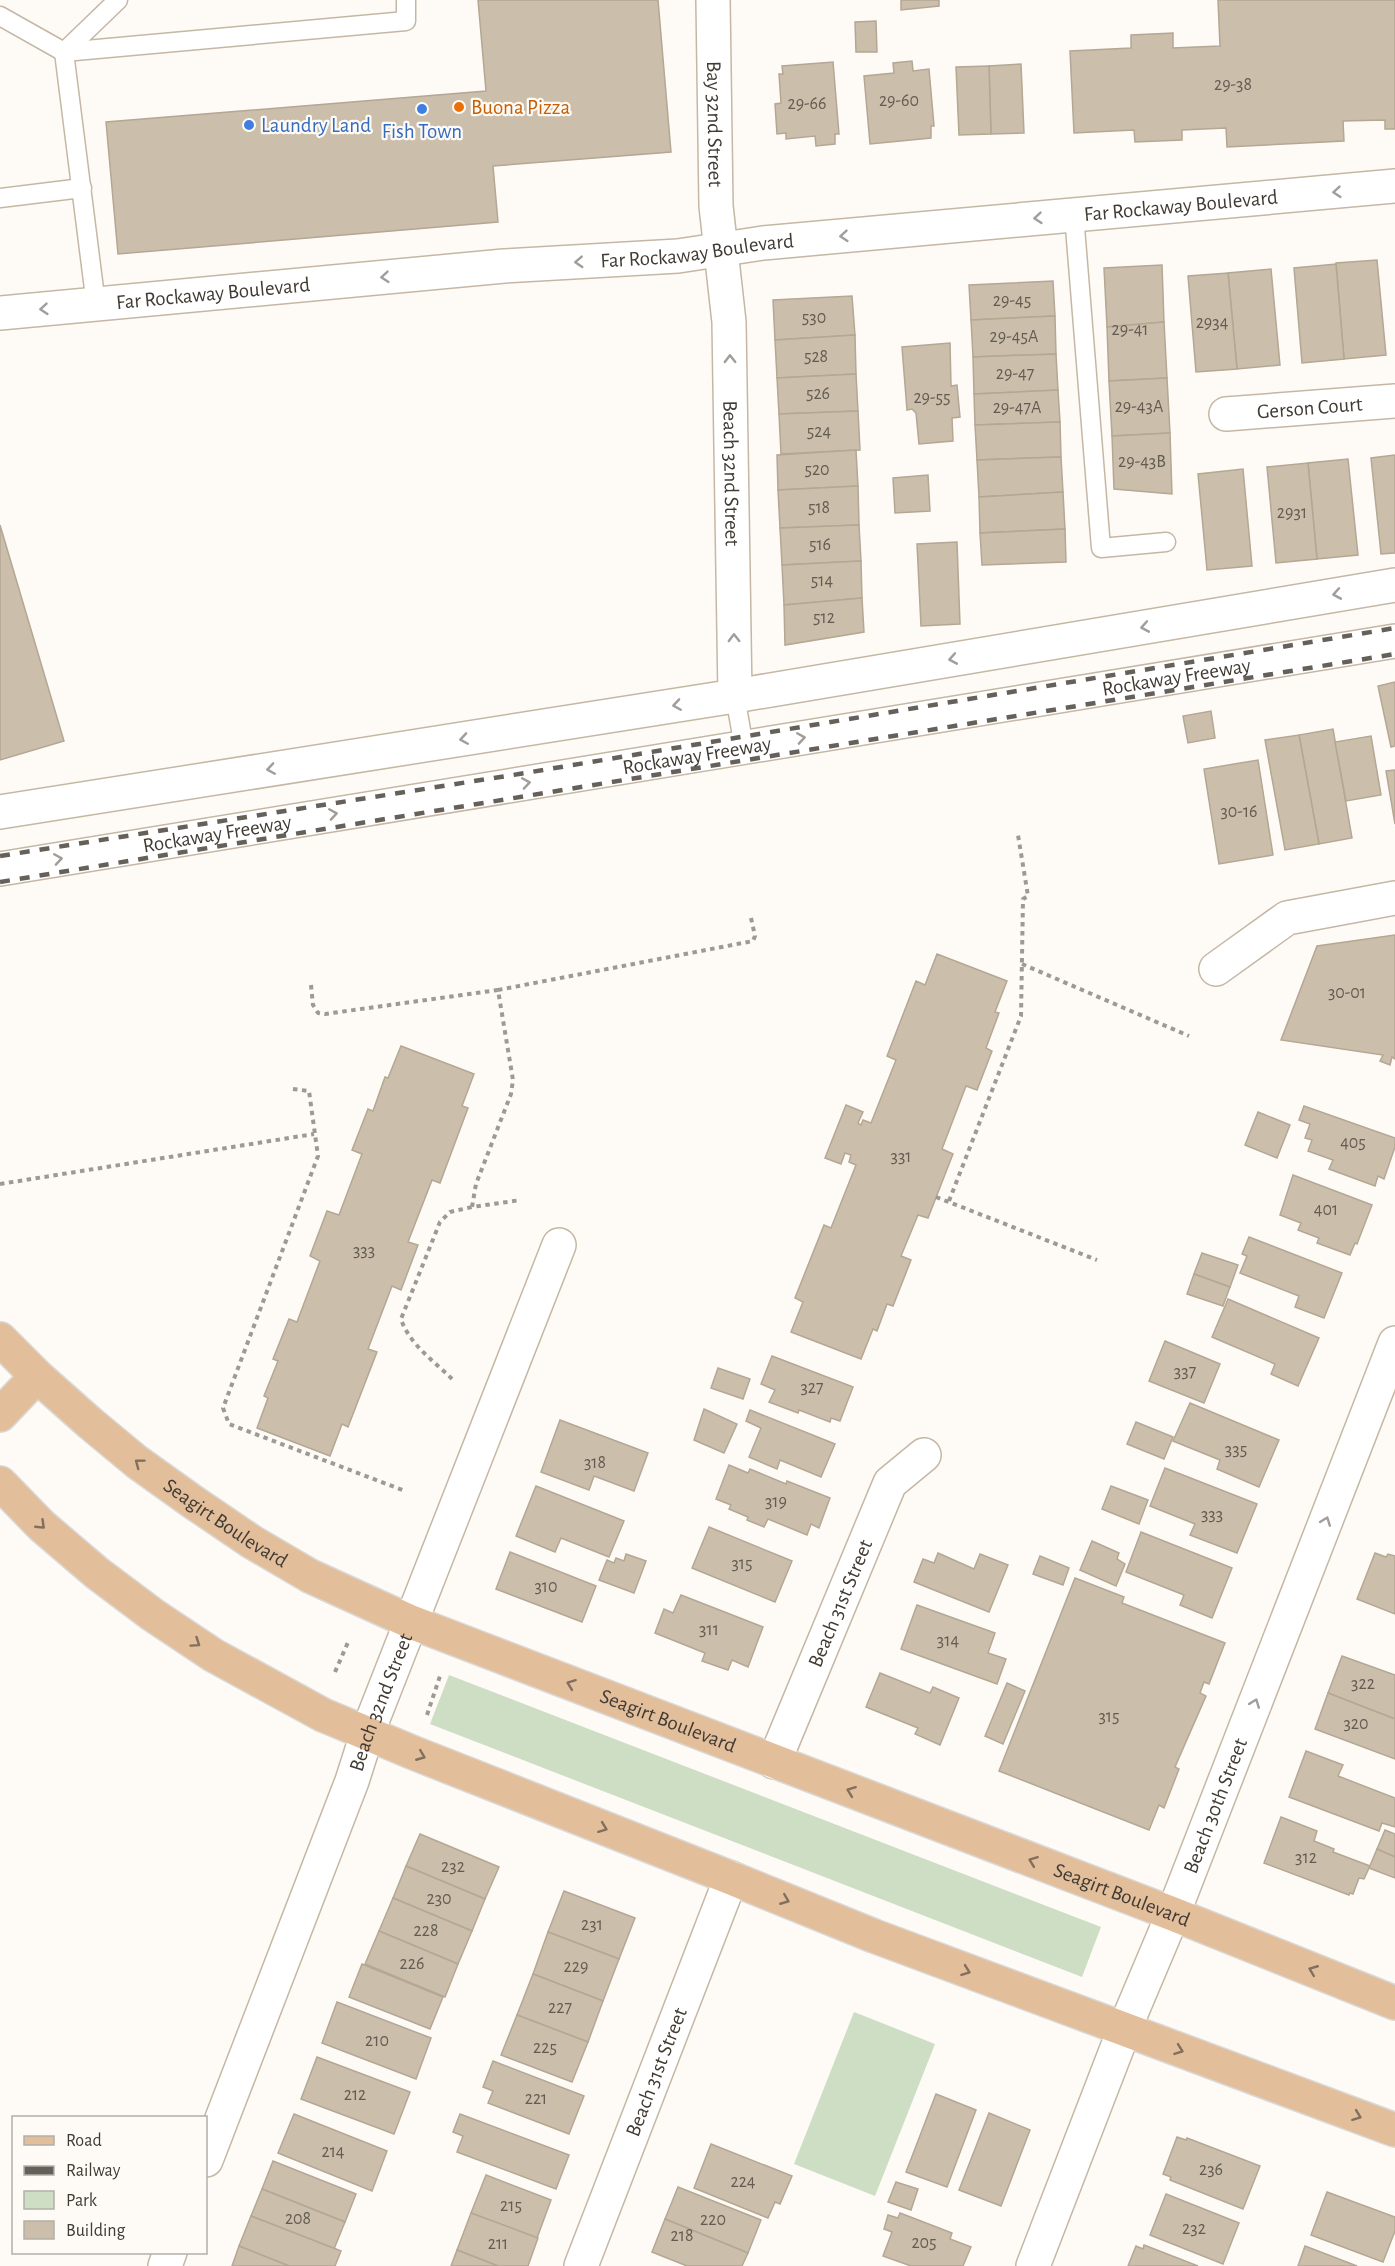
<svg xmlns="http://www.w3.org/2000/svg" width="1395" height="2266" viewBox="0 0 1395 2266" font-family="'Alegreya Sans',sans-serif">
<rect width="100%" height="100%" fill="#fefbf7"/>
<g fill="#cddec5">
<path d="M449 1675 1101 1927 1082 1977 430 1724Z"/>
<path d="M854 2012 935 2044 875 2196 794 2164Z"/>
</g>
<g fill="#cbbeab" stroke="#b4a794" stroke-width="1.5">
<path d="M478 0H658L671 152 493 166 498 222 118 254 106 122 486 91Z"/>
<path d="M901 0H939V6L901 10Z"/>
<path d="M1218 0H1395V129H1385V120L1343 121 1344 141 1227 147 1226 128 1182 130V140L1135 142 1134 130 1074 133 1070 51 1131 48V35L1173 33V48L1220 46Z"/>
<path d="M876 21 877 52H856L855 22Z"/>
<path d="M912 61 913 71 929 69 934 126H931V138L870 144 864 76 894 73 893 63Z"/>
<path d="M833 62 839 134H835V144L816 146 815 136 786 139V133L777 134 775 104 781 103 779 74H783L782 66Z"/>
<path d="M1021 64 1024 133 991 134 989 66Z"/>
<path d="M989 66 991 134 959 135 956 67Z"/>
<path d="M1377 260 1386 355 1344 359 1336 263Z"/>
<path d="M1336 264 1344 359 1302 363 1294 268Z"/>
<path d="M1162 265 1164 322 1107 327 1104 268Z"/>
<path d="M1271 269 1280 365 1237 369 1228 273Z"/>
<path d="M1228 273 1237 369 1196 372 1188 276Z"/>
<path d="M1053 281 1055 316 971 320 969 285Z"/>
<path d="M852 296 855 335 775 340 773 300Z"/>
<path d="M1055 316 1056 354 973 357 971 320Z"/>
<path d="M1164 322 1167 378 1109 381 1107 327Z"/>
<path d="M855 335 856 374 777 378 775 340Z"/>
<path d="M950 343 951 386 957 385 960 417 952 418 953 441 919 444 916 413 912 409 907 410 902 347Z"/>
<path d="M1056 354 1058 390 974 394 973 357Z"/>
<path d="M856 374 858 411 779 414 777 378Z"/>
<path d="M1167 378 1170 433 1112 436 1109 381Z"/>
<path d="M1058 390 1060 422 975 425 974 394Z"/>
<path d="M858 411 860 450 781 454 779 414Z"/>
<path d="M1060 422 1061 457 977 460 975 425Z"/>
<path d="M1170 433 1172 494 1114 489 1112 436Z"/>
<path d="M856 450 858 486 778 490 777 455Z"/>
<path d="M1395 455V553L1381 554 1371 458Z"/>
<path d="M1061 457 1063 492 979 497 977 460Z"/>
<path d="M1348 459 1358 555 1317 559 1308 463Z"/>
<path d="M1308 463 1317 559 1276 563 1267 467Z"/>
<path d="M1243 469 1252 566 1207 570 1198 474Z"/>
<path d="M928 475 930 511 895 513 893 478Z"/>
<path d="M858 486 859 525 780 528 778 490Z"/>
<path d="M1063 492 1065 529 980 533 979 497Z"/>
<path d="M0 525 64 741 0 760Z"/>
<path d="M859 525 861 561 782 565 780 528Z"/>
<path d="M1065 529 1066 562 982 565 980 533Z"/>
<path d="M957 542 960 624 921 626 917 544Z"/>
<path d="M861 561 862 598 784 605 782 565Z"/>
<path d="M862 598 864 632 785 645 784 605Z"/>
<path d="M1395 682V746L1391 747 1378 686Z"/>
<path d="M1211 711 1215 738 1188 743 1183 716Z"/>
<path d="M1333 729 1352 838 1319 844 1299 735Z"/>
<path d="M1299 735 1319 844 1285 850 1265 740Z"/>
<path d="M1371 736 1381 795 1346 801 1335 742Z"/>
<path d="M1258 760 1273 855 1219 864 1204 769Z"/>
<path d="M1395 770V824L1386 771Z"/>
<path d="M1395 935V1059L1392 1057 1390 1065 1380 1061 1383 1055 1281 1040 1317 946Z"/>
<path d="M937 954 1007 981 995 1012 999 1013 986 1048 992 1051 977 1090 966 1086 942 1149 953 1154 928 1218 918 1215 901 1256 911 1260 893 1306 887 1304 877 1331 873 1329 861 1359 791 1332 803 1302 795 1298 824 1225 831 1228 856 1165 849 1162 851 1155 845 1153 841 1164 825 1158 846 1105 863 1112 858 1123 861 1125 863 1120 871 1123 896 1060 887 1056 916 981 925 985Z"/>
<path d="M401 1046 474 1074 462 1106 468 1108 440 1183 432 1180 408 1242 418 1245 401 1290 392 1286 368 1349 377 1352 348 1427 342 1424 330 1456 257 1428 268 1398 264 1396 278 1361 273 1359 289 1319 297 1322 320 1261 310 1256 327 1211 339 1215 362 1154 352 1150 368 1109 373 1111 385 1077 388 1078Z"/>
<path d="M1304 1106 1395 1138V1147L1384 1179 1378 1176 1375 1186 1329 1169 1333 1160 1308 1151 1312 1140 1305 1138 1310 1124 1299 1120Z"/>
<path d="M1258 1112 1290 1125 1277 1158 1245 1145Z"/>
<path d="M1293 1175 1372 1205 1357 1244 1355 1243 1350 1255 1317 1243 1319 1238 1298 1230 1301 1223 1280 1215Z"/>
<path d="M1249 1237 1342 1273 1324 1318 1295 1307 1299 1296 1240 1273 1247 1256 1242 1254Z"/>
<path d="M1202 1253 1238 1265 1230 1287 1194 1274Z"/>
<path d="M1194 1274 1230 1287 1223 1306 1187 1294Z"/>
<path d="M1228 1299 1319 1338 1298 1386 1271 1374 1275 1364 1212 1337Z"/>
<path d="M1165 1341 1220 1364 1204 1403 1149 1381Z"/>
<path d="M772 1356 853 1387 840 1421 831 1418 830 1422 799 1410 798 1413 769 1402 775 1390 761 1384Z"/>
<path d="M718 1368 750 1379 743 1399 711 1388Z"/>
<path d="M1190 1403 1279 1440 1259 1487 1217 1469 1220 1460 1173 1441Z"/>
<path d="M704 1409 737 1424 724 1453 694 1440Z"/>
<path d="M750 1410 835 1444 821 1477 780 1460 777 1469 749 1457 761 1428 746 1421Z"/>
<path d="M560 1420 648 1453 634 1491 594 1476 589 1490 541 1472Z"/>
<path d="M1136 1422 1173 1437 1164 1459 1127 1444Z"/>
<path d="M729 1465 748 1473 750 1469 786 1484 787 1481 830 1498 819 1528 811 1524 807 1535 768 1519 764 1527 747 1520 748 1517 729 1509 731 1505 716 1499Z"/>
<path d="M1165 1468 1257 1504 1237 1553 1190 1535 1195 1524 1150 1506Z"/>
<path d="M536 1486 624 1521 609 1557 561 1538 555 1552 516 1536Z"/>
<path d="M1111 1486 1148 1500 1139 1524 1102 1509Z"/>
<path d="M709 1527 792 1561 775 1602 692 1568Z"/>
<path d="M1141 1532 1232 1568 1212 1618 1180 1605 1184 1595 1126 1572Z"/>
<path d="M1092 1541 1119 1553 1117 1559 1125 1564 1116 1586 1080 1570Z"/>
<path d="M510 1552 596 1586 582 1622 496 1589Z"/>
<path d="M938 1553 974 1569 980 1554 1008 1565 989 1612 914 1582 923 1559 934 1563Z"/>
<path d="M1375 1553 1386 1557 1388 1554 1395 1556V1614L1357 1599Z"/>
<path d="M626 1554 646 1561 634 1593 599 1580 607 1560 614 1563 616 1558 624 1561Z"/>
<path d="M1040 1556 1069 1568 1063 1585 1033 1574Z"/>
<path d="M1075 1578 1124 1597 1122 1603 1225 1643 1209 1684 1204 1682 1200 1693 1206 1696 1175 1767 1179 1769 1164 1808 1159 1805 1149 1830 999 1771Z"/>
<path d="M681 1595 763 1627 748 1667 732 1660 728 1670 702 1661 705 1653 655 1633 664 1609 673 1613Z"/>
<path d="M917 1605 995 1633 988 1653 1006 1659 997 1684 901 1649Z"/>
<path d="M1342 1656 1395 1675V1719L1328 1693Z"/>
<path d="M880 1673 930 1693 933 1687 959 1698 940 1745 915 1734 918 1728 866 1707Z"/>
<path d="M1007 1683 1025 1691 1003 1744 985 1736Z"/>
<path d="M1328 1693 1395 1719V1759L1315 1729Z"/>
<path d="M1306 1751 1343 1765 1338 1776 1395 1798V1827L1382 1823 1379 1831 1289 1797Z"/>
<path d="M1281 1817 1317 1831 1314 1841 1334 1849 1333 1852 1370 1866 1364 1879 1359 1878 1353 1894 1350 1893 1349 1895 1264 1863Z"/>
<path d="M1385 1830 1395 1834V1857L1377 1849Z"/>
<path d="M420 1834 499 1867 485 1899 406 1866Z"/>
<path d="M1377 1849 1395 1857V1878L1369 1868Z"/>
<path d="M406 1866 485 1899 472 1931 393 1898Z"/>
<path d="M564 1891 635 1918 619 1959 548 1932Z"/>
<path d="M393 1898 472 1931 458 1964 379 1931Z"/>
<path d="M379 1931 458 1964 445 1997 365 1964Z"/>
<path d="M548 1932 619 1959 603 2001 533 1974Z"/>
<path d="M362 1964 443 1997 430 2029 349 1997Z"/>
<path d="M533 1974 603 2001 588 2042 517 2015Z"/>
<path d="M337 2002 431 2038 416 2079 322 2043Z"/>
<path d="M517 2015 588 2042 572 2082 501 2055Z"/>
<path d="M317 2057 410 2092 394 2134 301 2099Z"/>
<path d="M493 2061 584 2096 569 2134 488 2103 493 2091 483 2087Z"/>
<path d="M936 2094 976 2110 947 2187 906 2172Z"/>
<path d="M989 2113 1030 2130 1001 2206 959 2190Z"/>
<path d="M294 2114 387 2151 372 2191 278 2153Z"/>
<path d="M460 2114 569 2155 556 2189 457 2152 463 2136 453 2132Z"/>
<path d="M1177 2137 1186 2140 1187 2138 1260 2166 1243 2209 1170 2180 1171 2177 1163 2174Z"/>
<path d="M711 2144 792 2176 780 2204 775 2202 768 2218 694 2188Z"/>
<path d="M273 2161 356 2194 345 2222 262 2189Z"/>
<path d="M486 2175 551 2200 537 2238 471 2213Z"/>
<path d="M896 2182 918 2189 911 2210 888 2202Z"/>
<path d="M678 2187 761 2220 748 2253 665 2219Z"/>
<path d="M262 2189 345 2222 334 2249 251 2216Z"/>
<path d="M1327 2192 1395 2217V2231L1383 2262 1311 2235Z"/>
<path d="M1166 2194 1239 2223 1223 2264 1150 2235Z"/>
<path d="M471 2213 538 2238 528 2266H498L457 2250Z"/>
<path d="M900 2213 952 2233 950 2239 971 2247 963 2266H911L883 2256 892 2232 884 2229 888 2215 898 2218Z"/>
<path d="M251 2216 341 2251 335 2266H289L239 2246Z"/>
<path d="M665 2219 748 2253 742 2266H687L652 2252Z"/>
<path d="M1144 2245 1198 2266H1128L1136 2246 1143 2249Z"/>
<path d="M239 2246 289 2266H232Z"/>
<path d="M1305 2246 1357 2266H1298Z"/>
<path d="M457 2250 498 2266H451Z"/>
</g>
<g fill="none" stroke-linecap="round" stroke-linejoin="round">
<defs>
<g id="service">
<path d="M0 16 64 52 406 21V0"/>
<path d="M0 198 82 188"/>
<path d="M1074 215 1101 548 1166 542"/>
<path d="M96 305 64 52 118 0"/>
<path d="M735 696 744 747"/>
</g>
<g id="minor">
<path id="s1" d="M713 0 716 206 729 322 735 696"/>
<path id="s2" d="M0 313 504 266 678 256 763 243 1395 186"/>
<path id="s3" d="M1226 414 1395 401"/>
<path d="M1216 969 1287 918 1395 898"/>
<path id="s4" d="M774 1762 890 1483 924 1455"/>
<path id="s5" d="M206 2160 352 1781 367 1734 559 1245"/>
<path d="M165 2266 170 2252"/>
<path id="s6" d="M581 2266 731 1878"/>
<path id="s7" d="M1033 2266 1124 2030 1173 1914 1395 1343"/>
</g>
<g id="tertiary">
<path d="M0 812 735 696 1395 585"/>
<path id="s8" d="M0 869 1395 641"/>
</g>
<g id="primary">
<path id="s9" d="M0 1339 37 1376 90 1423 137 1462 193 1502 252 1542 310 1576 411 1622 1173 1914 1395 2003"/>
<path d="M0 1415 37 1376"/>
<path d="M0 1483 42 1526 97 1573 153 1615 213 1655 323 1715 414 1753 731 1878 874 1936 1395 2130"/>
</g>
</defs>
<use href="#service" stroke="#c5b7a4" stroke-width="21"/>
<use href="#minor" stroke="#c5b7a4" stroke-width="36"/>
<use href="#tertiary" stroke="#c5b7a4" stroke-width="36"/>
<use href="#primary" stroke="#d9d8d6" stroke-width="36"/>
<g stroke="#9e9994" stroke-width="4" stroke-dasharray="4.5 4.5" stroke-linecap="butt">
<path d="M1022 964 1189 1036"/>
<path d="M311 985 313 1005 318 1013 325 1014 498 990 513 1080 511 1094 476 1184 472 1207 521 1200"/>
<path d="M498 990 753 941 755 936 751 918"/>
<path d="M293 1089 309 1091 318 1156 223 1408 229 1424 405 1491"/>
<path d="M0 1184 314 1134"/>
<path d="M936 1197 1097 1260"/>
<path d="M949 1201 1021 1016 1023 899 1028 896 1018 835"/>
<path d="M452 1379C434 1361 409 1344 401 1319L440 1222 450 1212 472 1207"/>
<path d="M335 1672 349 1640"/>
<path d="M427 1715 441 1673"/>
</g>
<use href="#service" stroke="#fff" stroke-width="18"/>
<use href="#minor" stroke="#fff" stroke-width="33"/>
<use href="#tertiary" stroke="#fff" stroke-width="33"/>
<use href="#primary" stroke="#e3be9b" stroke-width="33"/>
<g stroke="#66605a" stroke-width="4.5" stroke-dasharray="10 10" stroke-linecap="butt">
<path d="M0 856 519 774 1395 628"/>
<path d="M0 882 1395 654"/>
</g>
</g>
<defs><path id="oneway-chevron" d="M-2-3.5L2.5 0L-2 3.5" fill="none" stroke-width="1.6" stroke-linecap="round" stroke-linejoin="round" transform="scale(1.5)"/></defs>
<g stroke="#a09d9a">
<use href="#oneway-chevron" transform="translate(1337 192) rotate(175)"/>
<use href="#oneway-chevron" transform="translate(1038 218) rotate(175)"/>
<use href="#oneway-chevron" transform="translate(844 236) rotate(175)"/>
<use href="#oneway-chevron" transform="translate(579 262) rotate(177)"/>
<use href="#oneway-chevron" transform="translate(385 277) rotate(175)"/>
<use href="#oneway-chevron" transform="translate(44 309) rotate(175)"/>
<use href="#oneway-chevron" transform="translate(730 359) rotate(-91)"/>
<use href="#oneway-chevron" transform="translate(1337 594) rotate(170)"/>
<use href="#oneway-chevron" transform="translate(1145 627) rotate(170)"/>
<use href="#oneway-chevron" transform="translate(734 638) rotate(-91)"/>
<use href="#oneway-chevron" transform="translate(953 659) rotate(170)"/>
<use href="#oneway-chevron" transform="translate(677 705) rotate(171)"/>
<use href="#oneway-chevron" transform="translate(801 738) rotate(-9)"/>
<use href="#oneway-chevron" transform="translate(464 739) rotate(171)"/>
<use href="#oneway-chevron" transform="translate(271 769) rotate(171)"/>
<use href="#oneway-chevron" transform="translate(526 783) rotate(-9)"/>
<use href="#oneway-chevron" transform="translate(333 814) rotate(-9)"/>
<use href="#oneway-chevron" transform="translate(58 859) rotate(-9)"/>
<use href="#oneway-chevron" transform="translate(1326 1521) rotate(-69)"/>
<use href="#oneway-chevron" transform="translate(1255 1703) rotate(-69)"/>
</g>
<g stroke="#826f5d">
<use href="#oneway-chevron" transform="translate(139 1463) rotate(-143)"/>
<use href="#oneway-chevron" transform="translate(41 1525) rotate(44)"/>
<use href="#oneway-chevron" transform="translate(196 1643) rotate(34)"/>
<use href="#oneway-chevron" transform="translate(571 1684) rotate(-159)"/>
<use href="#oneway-chevron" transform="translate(421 1756) rotate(22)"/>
<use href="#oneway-chevron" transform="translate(851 1791) rotate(-159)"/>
<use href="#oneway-chevron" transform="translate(603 1828) rotate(21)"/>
<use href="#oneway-chevron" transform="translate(1033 1861) rotate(-159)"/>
<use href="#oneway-chevron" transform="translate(785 1900) rotate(22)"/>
<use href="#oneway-chevron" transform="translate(1313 1970) rotate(-158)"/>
<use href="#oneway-chevron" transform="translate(966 1971) rotate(20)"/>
<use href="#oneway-chevron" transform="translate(1179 2050) rotate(20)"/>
<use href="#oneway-chevron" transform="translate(1357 2116) rotate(21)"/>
</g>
<circle fill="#e8710a" stroke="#fefbf7" stroke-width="2" cx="459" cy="107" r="6"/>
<g fill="#3f7fe0" stroke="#fefbf7" stroke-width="2">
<circle cx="422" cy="109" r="6"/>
<circle cx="249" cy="125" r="6"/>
</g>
<g text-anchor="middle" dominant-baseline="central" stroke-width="4.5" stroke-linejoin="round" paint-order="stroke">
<g font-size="18" fill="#645c52">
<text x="1233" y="85">29-38</text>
<text x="899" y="101">29-60</text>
<text x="807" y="104">29-66</text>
<text x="1012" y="301">29-45</text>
<text x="814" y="318">530</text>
<text x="1212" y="323">2934</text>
<text x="1130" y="330">29-41</text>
<text x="1014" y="337">29-45A</text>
<text x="816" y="357">528</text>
<text x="1015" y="374">29-47</text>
<text x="818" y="394">526</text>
<text x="932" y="398">29-55</text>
<text x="1139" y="407">29-43A</text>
<text x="1017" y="408">29-47A</text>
<text x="819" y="432">524</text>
<text x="1142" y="462">29-43B</text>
<text x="817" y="470">520</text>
<text x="819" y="508">518</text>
<text x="1292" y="513">2931</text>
<text x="820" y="545">516</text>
<text x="822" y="581">514</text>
<text x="824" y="618">512</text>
<text x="1239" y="812">30-16</text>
<text x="1347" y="993">30-01</text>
<text x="1353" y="1143">405</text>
<text x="901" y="1157">331</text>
<text x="1326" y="1210">401</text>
<text x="364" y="1251">333</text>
<text x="1185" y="1372">337</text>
<text x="812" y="1388">327</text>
<text x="1236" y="1450">335</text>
<text x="595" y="1463">318</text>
<text x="776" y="1502">319</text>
<text x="1212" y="1515">333</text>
<text x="742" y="1564">315</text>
<text x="546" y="1587">310</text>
<text x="709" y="1630">311</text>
<text x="948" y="1641">314</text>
<text x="1363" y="1684">322</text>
<text x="1109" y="1717">315</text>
<text x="1356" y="1724">320</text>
<text x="1306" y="1858">312</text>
<text x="453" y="1867">232</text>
<text x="439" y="1899">230</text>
<text x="592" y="1925">231</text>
<text x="426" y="1931">228</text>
<text x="412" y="1964">226</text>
<text x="576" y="1967">229</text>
<text x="560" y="2008">227</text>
<text x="377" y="2041">210</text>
<text x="545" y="2048">225</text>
<text x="355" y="2095">212</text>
<text x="536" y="2099">221</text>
<text x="333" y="2152">214</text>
<text x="1211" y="2170">236</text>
<text x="743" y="2182">224</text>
<text x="511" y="2206">215</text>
<text x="298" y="2219">208</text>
<text x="713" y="2220">220</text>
<text x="1194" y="2229">232</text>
<text x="682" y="2236">218</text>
<text x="924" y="2243">205</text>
<text x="498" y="2244">211</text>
</g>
<g font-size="21" fill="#c56008" stroke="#fefbf7" text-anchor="start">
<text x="471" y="107">Buona Pizza</text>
</g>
<g font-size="21" fill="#366cbe" stroke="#fefbf7" text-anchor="start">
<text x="261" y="125">Laundry Land</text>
<text x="422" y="131" text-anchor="middle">Fish Town</text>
</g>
<g font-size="21" fill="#413b34" stroke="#fefbf7">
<text stroke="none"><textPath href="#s1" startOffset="124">Bay 32nd Street</textPath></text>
<text stroke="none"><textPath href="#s2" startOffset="1186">Far Rockaway Boulevard</textPath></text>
<text stroke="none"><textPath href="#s2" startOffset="700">Far Rockaway Boulevard</textPath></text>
<text stroke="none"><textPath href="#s2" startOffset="214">Far Rockaway Boulevard</textPath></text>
<text stroke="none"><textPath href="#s3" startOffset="84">Gerson Court</textPath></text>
<text stroke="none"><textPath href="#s1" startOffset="474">Beach 32nd Street</textPath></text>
<text stroke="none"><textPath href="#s8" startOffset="1192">Rockaway Freeway</textPath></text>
<text stroke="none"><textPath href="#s8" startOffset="706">Rockaway Freeway</textPath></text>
<text stroke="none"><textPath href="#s8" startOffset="220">Rockaway Freeway</textPath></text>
<text stroke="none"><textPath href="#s9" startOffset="292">Seagirt Boulevard</textPath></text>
<text stroke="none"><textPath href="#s4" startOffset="172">Beach 31st Street</textPath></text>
<text stroke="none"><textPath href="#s5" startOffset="490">Beach 32nd Street</textPath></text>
<text stroke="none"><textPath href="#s9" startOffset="778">Seagirt Boulevard</textPath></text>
<text stroke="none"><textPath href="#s7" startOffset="495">Beach 30th Street</textPath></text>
<text stroke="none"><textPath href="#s9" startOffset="1264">Seagirt Boulevard</textPath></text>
<text stroke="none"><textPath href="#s6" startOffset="208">Beach 31st Street</textPath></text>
</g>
</g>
<rect x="12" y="2116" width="195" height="138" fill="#fefbf7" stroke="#b2aea9" stroke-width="1.5"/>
<rect x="24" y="2136" width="30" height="9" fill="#e3be9b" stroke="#b2aea9" stroke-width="1.5"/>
<text x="66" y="2146" font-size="18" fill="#413b34">Road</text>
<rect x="24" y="2166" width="30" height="9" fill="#66605a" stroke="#b2aea9" stroke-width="1.5"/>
<text x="66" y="2176" font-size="18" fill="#413b34">Railway</text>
<rect x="24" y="2191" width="30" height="18" fill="#cddec5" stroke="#b2aea9" stroke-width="1.5"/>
<text x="66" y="2206" font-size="18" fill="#413b34">Park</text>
<rect x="24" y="2221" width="30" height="18" fill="#cbbeab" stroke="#b2aea9" stroke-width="1.5"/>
<text x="66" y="2236" font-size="18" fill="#413b34">Building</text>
</svg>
